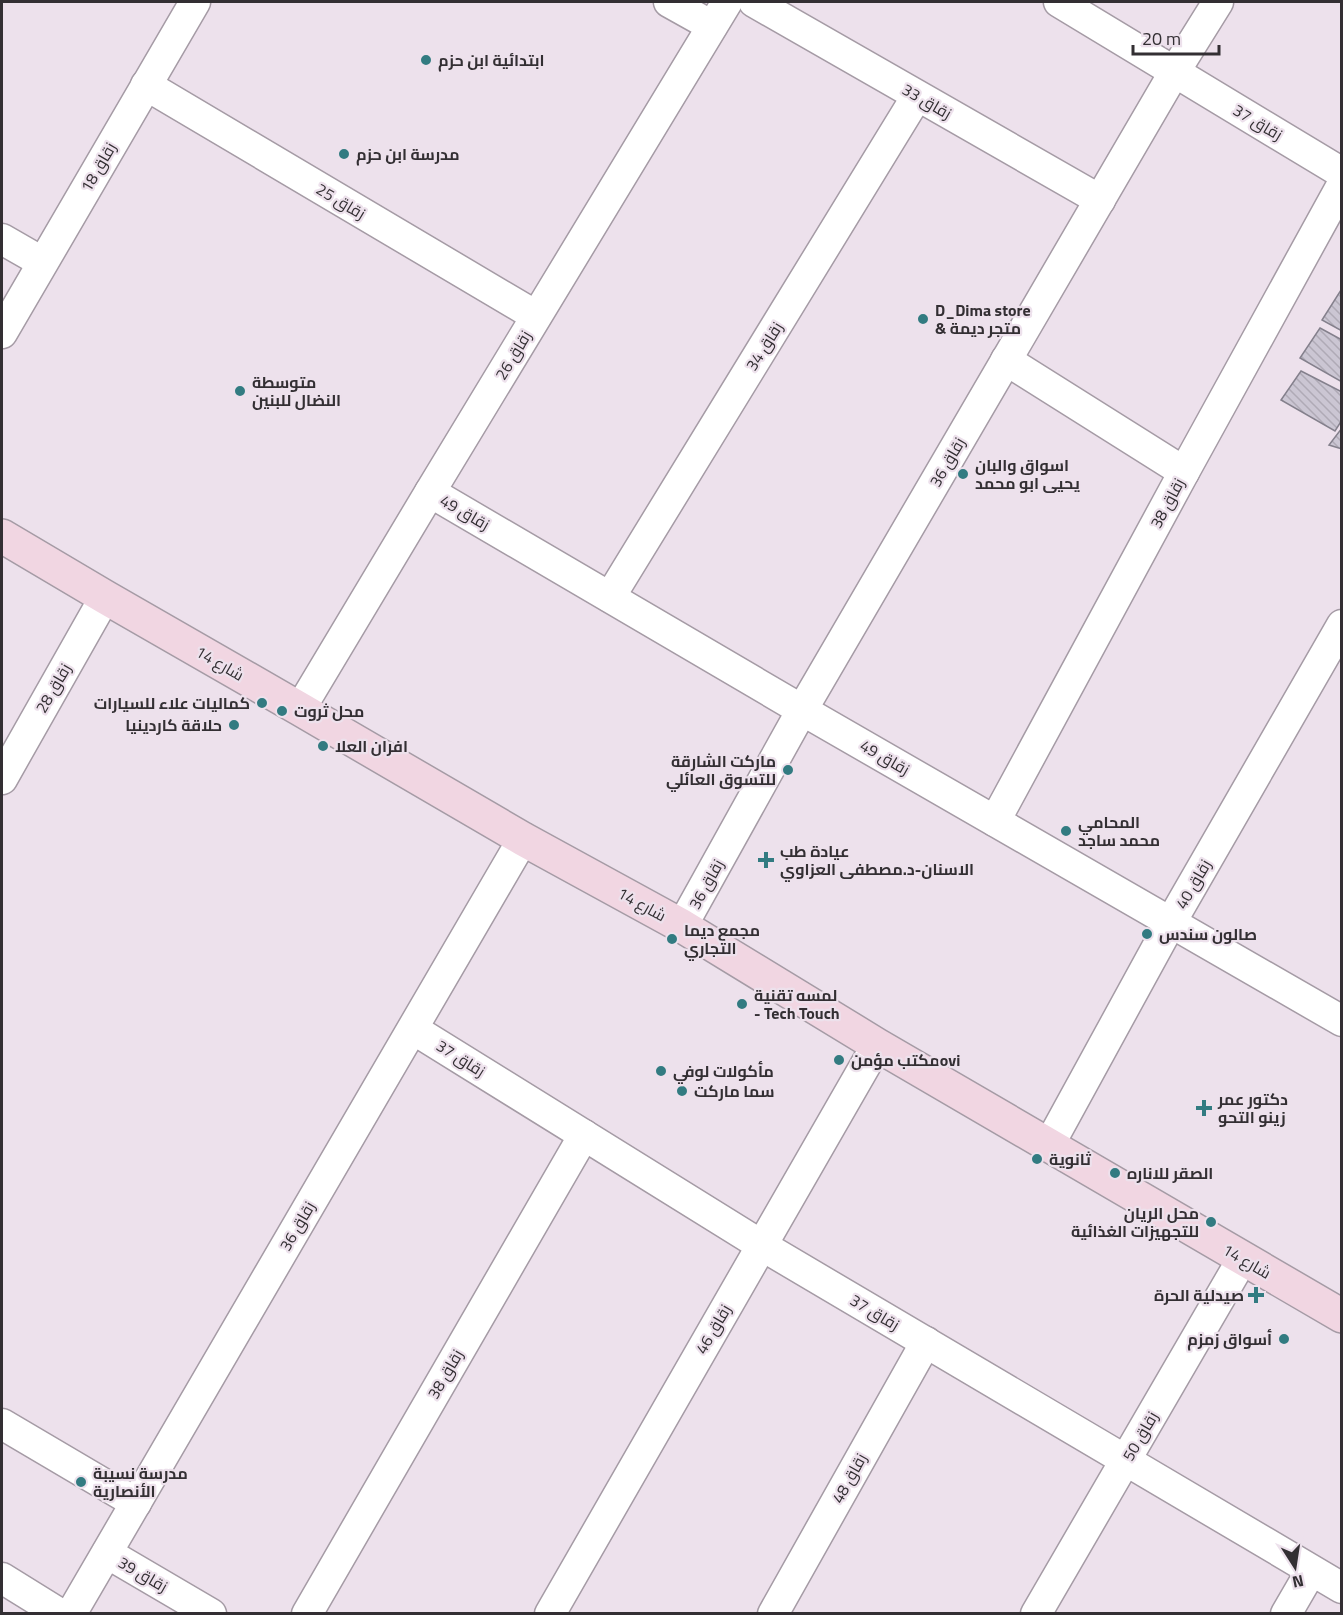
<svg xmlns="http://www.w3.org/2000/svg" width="1343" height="1615" viewBox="0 0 1343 1615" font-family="'Titillium Web',Cairo,sans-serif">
<defs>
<pattern id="building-back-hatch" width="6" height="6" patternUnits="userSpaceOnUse" patternTransform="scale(1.5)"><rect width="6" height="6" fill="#cbc6d3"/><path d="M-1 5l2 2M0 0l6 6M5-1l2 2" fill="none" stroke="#afaab6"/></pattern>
</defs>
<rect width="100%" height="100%" fill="#ede1ec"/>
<g fill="url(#building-back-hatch)" stroke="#84808c" stroke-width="1.5">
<path d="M1341 290H1342V331L1322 320Z"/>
<path d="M1320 328 1342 340V382L1300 358Z"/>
<path d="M1301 371 1342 392V420L1335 431 1281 400Z"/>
<path d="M1342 428V449L1329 445Z"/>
</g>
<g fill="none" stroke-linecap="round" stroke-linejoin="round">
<defs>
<g id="street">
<path d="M669 2 712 26"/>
<path d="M754 2 1100 200"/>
<path d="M1059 2 1342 173"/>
<path d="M146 85 536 316"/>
<path d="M2 239 42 262"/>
<path d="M2 333 195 2"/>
<path d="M1006 360 1184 472"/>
<path d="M430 492 802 710 1342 1021"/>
<path d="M610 597 917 96"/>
<path d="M300 709 430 492 727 2"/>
<path d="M2 779 105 597"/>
<path d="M995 821 1184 472 1342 185"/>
<path d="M682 926 802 710 1175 71 1218 2"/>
<path d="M413 1029 761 1245 1342 1588"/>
<path d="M1049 1145 1171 922 1342 625"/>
<path d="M2 1424 136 1503"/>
<path d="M107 1553 211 1614"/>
<path d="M2 1578 60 1614"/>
<path d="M71 1614 523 839"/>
<path d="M307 1614 584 1135"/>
<path d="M550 1614 877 1045"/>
<path d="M773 1614 926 1342"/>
<path d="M1036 1614 1243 1258"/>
<path d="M1286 1614 1311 1571"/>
</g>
<path id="secondary" d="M2 536 105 597 300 709 523 839 682 926 877 1045 1342 1316"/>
</defs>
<use href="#street" stroke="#a59ba5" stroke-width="33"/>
<use href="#secondary" stroke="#a59ba5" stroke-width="36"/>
<use href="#street" stroke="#fff" stroke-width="30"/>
<use href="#secondary" stroke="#f1d6e2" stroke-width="33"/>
</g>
<g fill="#327b81" stroke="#ede1ec" stroke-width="2">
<circle cx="426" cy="60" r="6"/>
<circle cx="344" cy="154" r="6"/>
<circle cx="923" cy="319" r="6"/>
<circle cx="240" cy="391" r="6"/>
<circle cx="963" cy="474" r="6"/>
<circle cx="262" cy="703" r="6"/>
<circle cx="282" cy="711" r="6"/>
<circle cx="234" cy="725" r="6"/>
<circle cx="323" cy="746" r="6"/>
<circle cx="788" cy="770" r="6"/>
<circle cx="1066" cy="831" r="6"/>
<path d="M763 851h6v6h6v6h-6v6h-6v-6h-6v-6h6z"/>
<circle cx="1147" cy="934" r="6"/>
<circle cx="672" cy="939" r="6"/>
<circle cx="742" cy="1004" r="6"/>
<circle cx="839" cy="1060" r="6"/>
<circle cx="661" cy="1071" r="6"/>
<circle cx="682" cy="1091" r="6"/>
<path d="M1201 1099h6v6h6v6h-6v6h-6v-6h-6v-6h6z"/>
<circle cx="1037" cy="1159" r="6"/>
<circle cx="1115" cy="1173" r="6"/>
<circle cx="1211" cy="1222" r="6"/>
<path d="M1253 1286h6v6h6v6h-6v6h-6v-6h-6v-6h6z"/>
<circle cx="1284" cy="1339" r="6"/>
<circle cx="81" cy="1482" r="6"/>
</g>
<g text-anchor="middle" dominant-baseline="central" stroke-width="4.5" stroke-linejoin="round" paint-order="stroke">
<g font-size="16" font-weight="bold" fill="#332f33" stroke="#ede1ec" text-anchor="start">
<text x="438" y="60">ابتدائية ابن حزم</text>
<text x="356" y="154">مدرسة ابن حزم</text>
<text x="935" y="310">D_Dima store<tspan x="935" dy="18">&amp; متجر ديمة</tspan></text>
<text x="252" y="382">متوسطة<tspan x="252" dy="18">النضال للبنين</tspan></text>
<text x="975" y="465">اسواق والبان<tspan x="975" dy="18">يحيى ابو محمد</tspan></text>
<text x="250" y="703" text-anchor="end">كماليات علاء للسيارات</text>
<text x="294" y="711">محل ثروت</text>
<text x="222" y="725" text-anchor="end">حلاقة كاردينيا</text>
<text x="335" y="746">افران العلا</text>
<text x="776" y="761" text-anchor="end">ماركت الشارقة<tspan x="776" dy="18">للتسوق العائلي</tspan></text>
<text x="1078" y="822">المحامي<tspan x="1078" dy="18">محمد ساجد</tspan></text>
<text x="780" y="851">عيادة طب<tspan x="780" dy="18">الاسنان-د.مصطفى العزاوي</tspan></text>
<text x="684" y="930">مجمع ديما<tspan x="684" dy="18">التجاري</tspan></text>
<text x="1159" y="934">صالون سندس</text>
<text x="754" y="995">لمسه تقنية<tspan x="754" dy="18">- Tech Touch</tspan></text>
<text x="851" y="1060">مكتب مؤمنovi</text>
<text x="673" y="1071">مأكولات لوفي</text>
<text x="694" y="1091">سما ماركت</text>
<text x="1218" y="1099">دكتور عمر<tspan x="1218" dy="18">زينو التحو</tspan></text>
<text x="1049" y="1159">ثانوية</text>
<text x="1127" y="1173">الصقر للاناره</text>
<text x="1199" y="1213" text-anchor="end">محل الريان<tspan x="1199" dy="18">للتجهيزات الغذائية</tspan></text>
<text x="1244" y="1295" text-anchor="end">صيدلية الحرة</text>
<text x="1272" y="1339" text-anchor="end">أسواق زمزم</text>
<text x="93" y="1473">مدرسة نسيبة<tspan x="93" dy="18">الأنصارية</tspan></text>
</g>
<g font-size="16" fill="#332f33" stroke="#ede1ec">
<text transform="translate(927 101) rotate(30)">زقاق 33</text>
<text transform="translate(1258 122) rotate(31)">زقاق 37</text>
<text transform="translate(98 167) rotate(-60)">زقاق 18</text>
<text transform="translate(341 201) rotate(31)">زقاق 25</text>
<text transform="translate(764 346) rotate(-58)">زقاق 34</text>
<text transform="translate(513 355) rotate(-59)">زقاق 26</text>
<text transform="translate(947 462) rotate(-60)">زقاق 36</text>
<text transform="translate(1167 503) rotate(-62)">زقاق 38</text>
<text transform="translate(465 512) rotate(30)">زقاق 49</text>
<text transform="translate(220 663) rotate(30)">شارع 14</text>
<text transform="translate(53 688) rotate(-60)">زقاق 28</text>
<text transform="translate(885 757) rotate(30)">زقاق 49</text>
<text transform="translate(706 884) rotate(-61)">زقاق 36</text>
<text transform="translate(1193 884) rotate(-60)">زقاق 40</text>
<text transform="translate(642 904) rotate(29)">شارع 14</text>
<text transform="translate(461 1058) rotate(32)">زقاق 37</text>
<text transform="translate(297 1226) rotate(-60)">زقاق 36</text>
<text transform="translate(1247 1261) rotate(30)">شارع 14</text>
<text transform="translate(875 1312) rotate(31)">زقاق 37</text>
<text transform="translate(713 1329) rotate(-60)">زقاق 46</text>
<text transform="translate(445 1374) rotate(-60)">زقاق 38</text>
<text transform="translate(1140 1436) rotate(-60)">زقاق 50</text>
<text transform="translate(849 1478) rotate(-61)">زقاق 48</text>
<text transform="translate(143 1574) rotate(30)">زقاق 39</text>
</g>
</g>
<rect width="1343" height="1615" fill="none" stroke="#332f33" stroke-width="6"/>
<g transform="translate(1295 1567) rotate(168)" stroke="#ede1ec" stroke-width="4.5" paint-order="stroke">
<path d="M0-4.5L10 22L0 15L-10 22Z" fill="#332f33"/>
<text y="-9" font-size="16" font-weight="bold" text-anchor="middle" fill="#332f33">N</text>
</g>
<path d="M1133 45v9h86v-9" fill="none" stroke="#332f33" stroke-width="3"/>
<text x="1142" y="45" font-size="18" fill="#332f33" stroke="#ede1ec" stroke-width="4.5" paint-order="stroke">20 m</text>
</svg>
